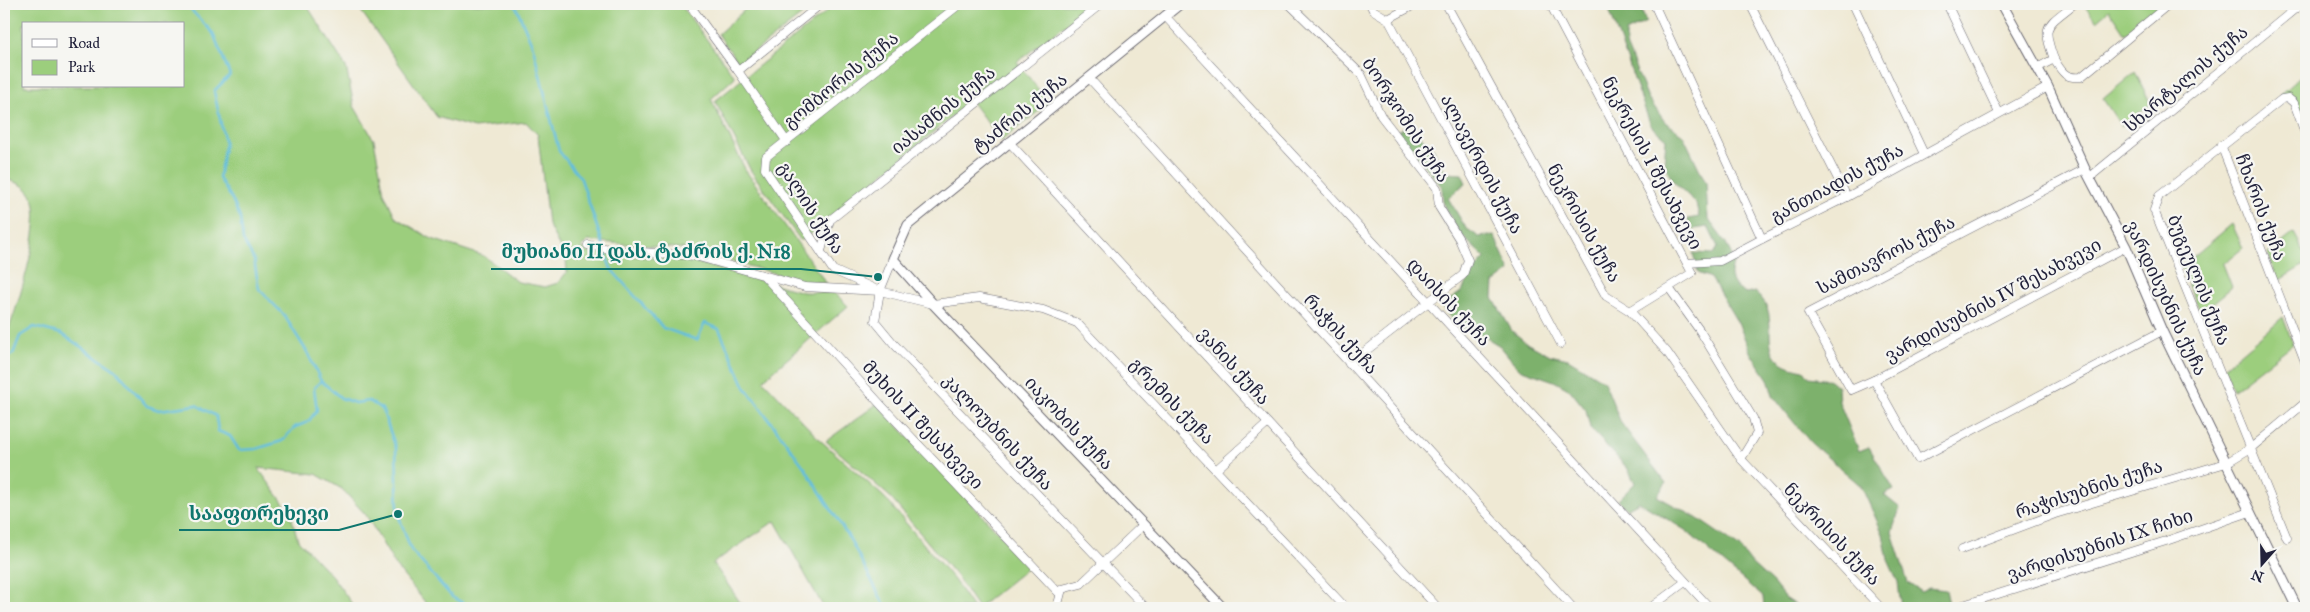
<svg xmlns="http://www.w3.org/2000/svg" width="2310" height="612" viewBox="0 0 2310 612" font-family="'IM FELL Great Primer','Noto Serif Georgian',serif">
<rect width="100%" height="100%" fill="#f6f6f2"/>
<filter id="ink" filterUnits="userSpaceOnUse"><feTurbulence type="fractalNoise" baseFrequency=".02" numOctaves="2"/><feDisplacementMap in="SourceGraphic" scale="10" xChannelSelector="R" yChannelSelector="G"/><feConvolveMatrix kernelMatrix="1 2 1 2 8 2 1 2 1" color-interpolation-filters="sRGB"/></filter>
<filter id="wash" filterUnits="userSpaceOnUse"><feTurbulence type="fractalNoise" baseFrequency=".0096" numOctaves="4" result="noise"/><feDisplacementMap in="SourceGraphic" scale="20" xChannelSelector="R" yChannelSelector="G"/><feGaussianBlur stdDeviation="1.12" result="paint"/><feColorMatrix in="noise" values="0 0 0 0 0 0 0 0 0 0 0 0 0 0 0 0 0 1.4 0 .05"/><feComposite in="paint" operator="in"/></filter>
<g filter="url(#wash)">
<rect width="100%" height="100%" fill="#efe9d4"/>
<g fill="#9cce7d" stroke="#5f785c" fill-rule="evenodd">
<path d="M4 4H306L346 67 354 106 374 140 384 193 396 218 432 239 484 256 518 282 545 287 558 283 567 272 566 259 548 224 538 135 526 122 474 128 437 117 356 4H680L735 77 711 99 746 171 826 283 798 280 688 249 588 241 581 247 593 255 600 253 695 262 803 292 835 293 848 306 763 380 820 440 884 497 954 580 973 608H824L775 521 713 563 744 608H430L397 568 366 515 342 489 316 474 258 468 290 512 298 540 332 576 355 608H4V341C15 316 46 220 32 196 25 184 16 182 4 179ZM24 24H184V86H24Z"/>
<path d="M751 4H816L739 64 718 34Z"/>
<path d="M836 4H1092L1017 62 1049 103 1001 141 971 101 801 241 751 171 715 101Z"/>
<path d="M2083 4H2163L2125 34 2109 10 2096 21Z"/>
<path d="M2135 72 2151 104 2121 126 2103 99Z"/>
<path d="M2302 75 2306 82V126C2300 111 2299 93 2279 95Z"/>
<path d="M2232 224 2243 248 2223 264 2232 287 2201 313 2181 267Z"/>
<path d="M2294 233 2306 255V264L2278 281 2268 254Z"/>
<path d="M2283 317 2293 344 2233 390 2224 367Z"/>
<path d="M877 404 1030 566 978 608 958 578 888 495 826 441Z"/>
</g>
<g fill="#7db16c" stroke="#506a54">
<path d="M1607 4H1639L1646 22 1626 32V45L1648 98 1665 122 1683 135 1706 183 1708 219 1726 243 1735 262C1726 276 1733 287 1746 294L1755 292C1789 318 1745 360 1804 370L1809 377 1830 380 1838 387 1839 402 1859 451 1869 447 1894 490 1884 495 1900 508 1892 532 1908 583 1921 592 1929 588 1946 590 1949 604 1947 608H1901L1898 582 1888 560 1883 534 1861 486 1811 443 1792 420 1773 396 1768 379 1751 354 1739 325 1711 278 1698 273 1693 253 1714 254 1718 247 1708 227 1688 230V219L1699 217 1696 203 1673 181 1664 164 1666 139 1651 126Z"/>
<path d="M1405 127 1420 136 1434 149 1438 161 1447 173 1462 174 1466 183 1448 198 1466 228 1479 237 1494 235 1510 271 1494 283 1493 298 1512 331 1528 344 1550 355 1568 359 1604 381 1621 423 1666 483 1657 496 1695 517 1739 547 1752 564 1773 583 1785 598 1801 608H1764L1763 597 1685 530 1639 502 1626 509 1618 500 1635 483 1628 469 1590 428 1586 410 1570 390 1554 381 1519 369 1500 346 1475 331 1460 327 1441 306 1461 292 1476 268 1485 258 1458 232 1443 202 1442 187 1397 131Z"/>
</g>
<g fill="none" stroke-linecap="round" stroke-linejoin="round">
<g stroke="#60bdde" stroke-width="2.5">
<path d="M190 4 191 10 213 33 230 75 214 91 225 143 219 178 232 199 240 218 243 240 254 260 259 289 284 315 307 352 321 381 341 398 355 403 369 401 382 409 396 448 398 514 411 550 452 597 473 608"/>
<path d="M515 4 533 47 559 151 581 179 603 245"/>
<path d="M605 252 611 269 663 328 697 340 705 323 719 329 745 387 805 468 851 541 886 608"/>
<path d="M4 359 13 354 20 336 34 327 62 334 117 371 147 406 159 410 196 405 216 416 218 431 230 436 239 450 256 449 282 441 295 427 308 422 317 410 314 388 321 381"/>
</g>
</g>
</g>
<g filter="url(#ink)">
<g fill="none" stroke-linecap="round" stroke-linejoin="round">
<defs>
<g id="minor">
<path d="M689 4 738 71 787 142"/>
<path d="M1289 4 1361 74 1381 116 1437 188 1439 207 1459 239 1468 260 1463 275 1349 364"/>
<path d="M1370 4 1373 10 1388 19 1561 344"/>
<path d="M1446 4 1606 296 1630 311 1667 352 1741 459 1881 608"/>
<path d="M1550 4 1692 273 1630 311"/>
<path d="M1654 4 1762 239 1847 197 2048 87"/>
<path d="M1750 4 1847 197"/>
<path d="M1853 4 1924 154"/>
<path d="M1947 4 1999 113"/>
<path d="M1165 16 1710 608"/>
<path d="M1388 19 1416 4"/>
<path d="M2054 59C2041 24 2047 26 2074 4"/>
<path d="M2037 68 2054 59C2061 71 2065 79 2081 77L2169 4"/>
<path d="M738 71 821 4"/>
<path d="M1089 78 1573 608"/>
<path d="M1009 142 1438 608"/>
<path d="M2221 145 2306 364"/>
<path d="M2085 169 1808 313 1851 390 1874 380 1918 459 2162 331"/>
<path d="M2090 177 2301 4"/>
<path d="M588 245 615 250 695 256 805 287 880 291 933 304 979 298 1043 310 1077 323 1346 608"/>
<path d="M821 251 830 220 1101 4"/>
<path d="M893 259 880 291 875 321 894 344 1146 608"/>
<path d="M1687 263 1720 261 1762 239"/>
<path d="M765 277 882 406 1059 593"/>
<path d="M1669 288 1700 331 1753 418 1757 433 1741 459"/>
<path d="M875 289 833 270 765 169 766 157 960 4"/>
<path d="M1874 380 2126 247"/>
<path d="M1217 469 1267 424"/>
<path d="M2287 538 2154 210 2159 196 2282 99 2288 98 2294 103 2306 136"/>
<path d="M1962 549 2055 514 2226 463 2251 448 2306 402"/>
<path d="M1960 606 2166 541 2250 512"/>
<path d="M1057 608 1062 589 1081 584 1143 525"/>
<path d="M1650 608 1685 582"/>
</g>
<g id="tertiary">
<path d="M1180 4 908 225 893 259 933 304 1223 608"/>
<path d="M2002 4 2048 87 2085 169 2126 247 2162 331 2297 608"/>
</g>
</defs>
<use href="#minor" stroke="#6a6871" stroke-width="9"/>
<use href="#tertiary" stroke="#6a6871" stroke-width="11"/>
<use href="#minor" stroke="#fff" stroke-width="8"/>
<use href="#tertiary" stroke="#fff" stroke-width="9"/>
</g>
</g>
<g text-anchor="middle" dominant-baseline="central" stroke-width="4.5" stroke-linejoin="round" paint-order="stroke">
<g font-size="18" fill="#22223b" stroke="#f6f6f2">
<text transform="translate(2186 79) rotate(-40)">სხარტალის ქუჩა</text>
<text transform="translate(841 80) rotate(-39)">გომბორის ქუჩა</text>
<text transform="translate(943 110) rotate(-39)">იასამნის ქუჩა</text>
<text transform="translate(1020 113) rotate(-39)">ტაძრის ქუჩა</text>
<text transform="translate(1406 120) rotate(57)">ბორჯომის ქუჩა</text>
<text transform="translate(1652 163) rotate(62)">ნეკრესის I შესახვევი</text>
<text transform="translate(1482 164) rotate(62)">ალავერდის ქუჩა</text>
<text transform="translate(1837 183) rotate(-28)">განთიადის ქუჩა</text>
<text transform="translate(2261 207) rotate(69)">ჩხარის ქუჩა</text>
<text transform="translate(811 208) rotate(57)">გალის ქუჩა</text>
<text transform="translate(1584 223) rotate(61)">ნეკრისის ქუჩა</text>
<text transform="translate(1886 255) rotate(-27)">სამთავროს ქუჩა</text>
<text transform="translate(2199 280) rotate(68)">ბუგეულის ქუჩა</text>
<text transform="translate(2166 298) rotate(65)">ვარდისუბნის ქუჩა</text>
<text transform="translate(1993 300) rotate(-28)">ვარდისუბნის IV შესახვევი</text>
<text transform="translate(1449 302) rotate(47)">დაისის ქუჩა</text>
<text transform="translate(1341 334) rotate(48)">რაჭის ქუჩა</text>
<text transform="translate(1234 366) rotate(48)">ვანის ქუჩა</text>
<text transform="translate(1172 401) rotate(46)">გრემის ქუჩა</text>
<text transform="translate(1069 423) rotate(47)">იაკობის ქუჩა</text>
<text transform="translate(923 425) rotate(47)">მუხის II შესახვევი</text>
<text transform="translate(998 432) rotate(47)">კალოუბნის ქუჩა</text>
<text transform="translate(2089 489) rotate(-18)">რაჭისუბნის ქუჩა</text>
<text transform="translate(1832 534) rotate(47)">ნეკრისის ქუჩა</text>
<text transform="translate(2100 545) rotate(-18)">ვარდისუბნის IX ჩიხი</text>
</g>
</g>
<path fill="none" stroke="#0f766e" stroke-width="2" d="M878 277L801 269H491M398 514L339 530H179"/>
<g fill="#0f766e" stroke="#f6f6f2" stroke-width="2">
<circle cx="878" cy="277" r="5"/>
<circle cx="398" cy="514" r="5"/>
</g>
<g font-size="19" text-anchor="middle" font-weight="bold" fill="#0f766e" stroke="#f6f6f2" stroke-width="4.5" stroke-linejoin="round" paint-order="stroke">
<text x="646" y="258">მუხიანი II დას. ტაძრის ქ. N18</text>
<text x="259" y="520">სააფთრეხევი</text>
</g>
<rect width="2310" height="612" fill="none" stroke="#f6f6f2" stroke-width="20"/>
<rect x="22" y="22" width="162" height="65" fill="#f6f6f2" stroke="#a1a1a9"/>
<rect x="32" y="39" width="25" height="8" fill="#ffffff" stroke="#a1a1a9"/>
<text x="68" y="48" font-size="15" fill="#22223b">Road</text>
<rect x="32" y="60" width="25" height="15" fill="#9cce7d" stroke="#a1a1a9"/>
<text x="68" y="72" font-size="15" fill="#22223b">Park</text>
<g transform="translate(2262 564) rotate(200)" stroke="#f6f6f2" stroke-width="4" paint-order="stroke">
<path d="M0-4L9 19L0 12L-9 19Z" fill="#22223b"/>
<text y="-8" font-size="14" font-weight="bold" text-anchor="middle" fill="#22223b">N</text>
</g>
</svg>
